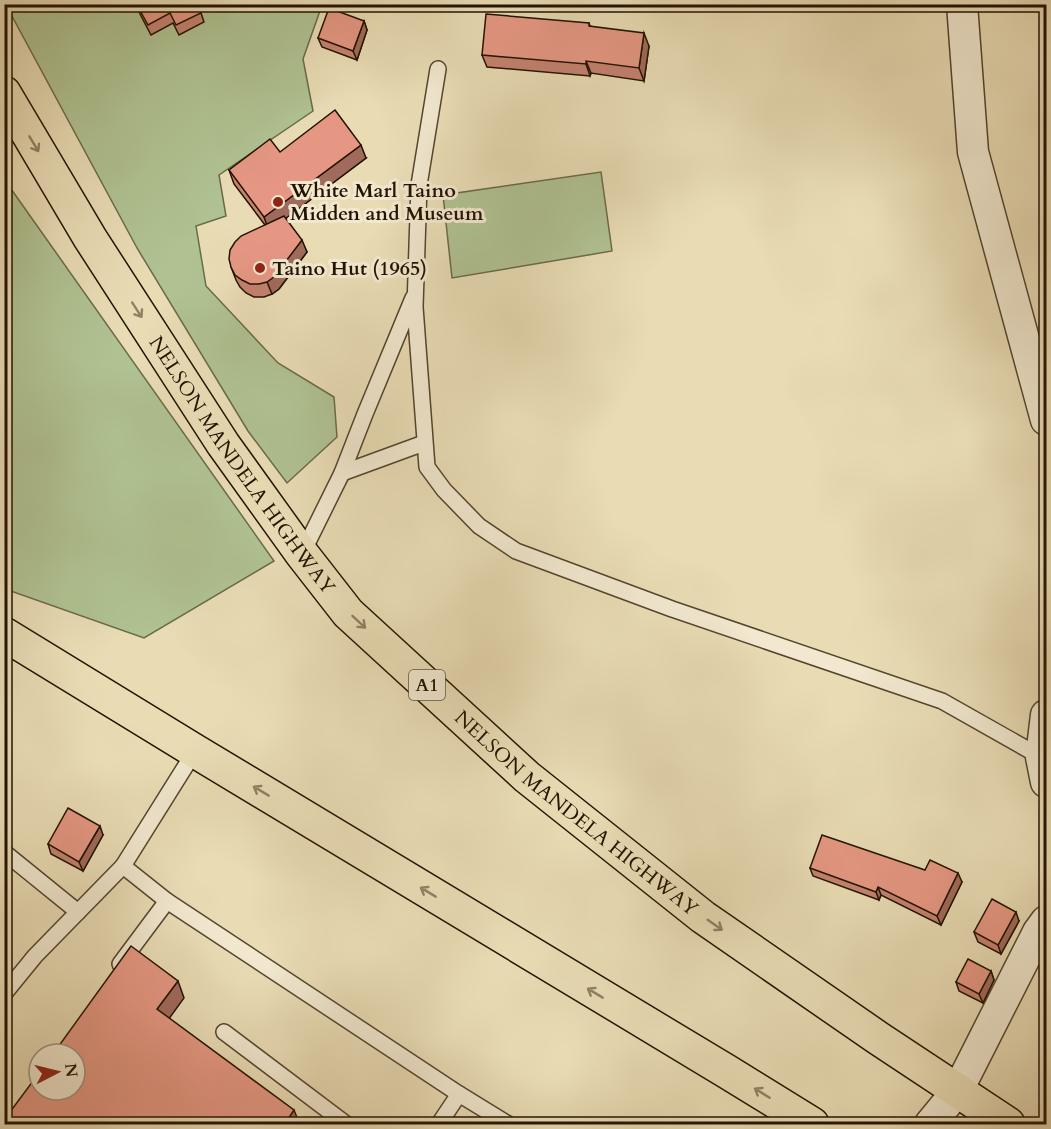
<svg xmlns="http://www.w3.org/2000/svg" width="1051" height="1129" viewBox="0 0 1051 1129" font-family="Cardo,serif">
<rect width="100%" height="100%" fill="#e9dcb5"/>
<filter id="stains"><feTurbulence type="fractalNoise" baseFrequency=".00333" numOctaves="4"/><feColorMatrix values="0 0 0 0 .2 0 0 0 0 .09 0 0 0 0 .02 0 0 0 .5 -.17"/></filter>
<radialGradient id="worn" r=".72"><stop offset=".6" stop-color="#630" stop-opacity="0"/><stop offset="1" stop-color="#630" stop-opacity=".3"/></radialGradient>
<g fill="#b0c292" stroke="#696a49" stroke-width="1.5">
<path d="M6 5H322L303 59 313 111 219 175 226 216 196 226 206 286 278 363 334 397 337 437 287 483 248 431 137 248Z"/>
<path d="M601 172 612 251 452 278 443 195Z"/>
<path d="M4 179 274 561 144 638 5 589Z"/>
</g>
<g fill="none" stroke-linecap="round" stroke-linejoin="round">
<defs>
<g id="service">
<path d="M438 69 419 185 415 307 427 467 444 490 479 526 516 551 672 609 942 701 1041 757"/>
<path d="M342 473 424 443"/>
<path d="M302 554 342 473 365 414 413 298"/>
<path d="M195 751 123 866 167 901 459 1094 508 1124"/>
<path d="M4 852 78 912"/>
<path d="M120 964 167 901"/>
<path d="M4 994 35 956 123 866"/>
<path d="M224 1032 346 1124"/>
<path d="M439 1124 459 1094"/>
</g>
<g id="minor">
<path d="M962 4 973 152 1046 420"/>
<path d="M1046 715 1041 757 1046 782"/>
<path d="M930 1124 958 1090 1038 932 1046 921"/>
</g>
<g id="trunk">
<path id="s1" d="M4 93 90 238 223 444 302 554 348 613 527 777 703 917 878 1038 1008 1124"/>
<path d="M4 634 195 751 726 1071 812 1124"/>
</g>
</defs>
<use href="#service" stroke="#54452d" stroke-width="18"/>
<use href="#minor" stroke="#54452d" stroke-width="33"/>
<use href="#trunk" stroke="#221300" stroke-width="36"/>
<use href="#service" stroke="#f1e8cf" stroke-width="15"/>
<use href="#minor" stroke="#f1e8cf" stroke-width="30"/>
<use href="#trunk" stroke="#e9dcb5" stroke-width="33"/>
</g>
<g fill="#c58271" stroke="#221300" stroke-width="1.5">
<path d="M137 5 201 13 204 22 179 35 173 23 151 35 140 14Z"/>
<path d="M364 21 367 30 357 60 322 47 318 38Z"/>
<path d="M589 23 590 26 649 46 644 81 591 73 590 76 487 67 482 55Z"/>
<path d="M280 152 366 158 286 218 307 252 279 289 272 294 264 297H254L246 293 240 287 236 280 231 267 265 225 234 184 229 170Z"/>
<path d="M103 835 83 871 51 854 48 844Z"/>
<path d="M810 868 925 870 962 882 941 925 881 895 879 900 813 876Z"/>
<path d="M1019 921 1001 954 978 942 974 932Z"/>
<path d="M991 971 994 980 983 1003 959 991 956 982Z"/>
</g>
<g fill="#a06a5c" stroke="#221300" stroke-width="1.5">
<path d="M364 21 367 30 357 60 353 51Z"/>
<path d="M644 33 649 46 644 81 639 68Z"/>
<path d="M586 61 591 73 590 76 586 64Z"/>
<path d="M361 145 366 158 269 231 264 217Z"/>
<path d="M302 240 307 252 279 289 272 294 267 282Z"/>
<path d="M100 826 103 835 83 871 79 862Z"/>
<path d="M958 873 962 882 941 925 937 916Z"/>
<path d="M878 887 881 895 879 900 876 892Z"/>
<path d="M1016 912 1019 921 1001 954 998 945Z"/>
<path d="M991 971 994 980 983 1003 979 994Z"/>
<path d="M178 981 184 998 163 1027 157 1009Z"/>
<path d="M294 1110 300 1125H284Z"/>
</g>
<g fill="#e59783" stroke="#221300" stroke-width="1.5">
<path d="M196 4 201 13 176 25 170 13 148 25 137 5Z"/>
<path d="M329 8 364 21 353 51 318 38Z"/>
<path d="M486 14 589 23V26L644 33 639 68 586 61V64L482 55Z"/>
<path d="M335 110 361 145 264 217 229 170 270 139 280 152Z"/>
<path d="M284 216 302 240 274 277 267 282 259 284H250L242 280 235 275 231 267 229 259 230 250 235 242 241 236Z"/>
<path d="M68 808 100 826 79 862 48 844Z"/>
<path d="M822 835 925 870 930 860 958 873 937 916 878 887 876 892 810 868Z"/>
<path d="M992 899 1016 912 998 945 974 932Z"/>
<path d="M131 946 178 981 157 1009 294 1110 284 1125H4V1120L39 1073V1090H75V1054H53Z"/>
<path d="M968 959 991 971 979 994 956 982Z"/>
<path d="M310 1120 317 1125H306Z"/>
</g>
<defs><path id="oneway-shaft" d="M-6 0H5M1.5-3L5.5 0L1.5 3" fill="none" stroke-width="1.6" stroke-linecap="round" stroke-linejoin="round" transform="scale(1.5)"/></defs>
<g stroke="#8f8264">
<use href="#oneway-shaft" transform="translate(34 144) rotate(59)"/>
<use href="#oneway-shaft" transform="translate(137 310) rotate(57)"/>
<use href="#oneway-shaft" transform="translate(359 622) rotate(43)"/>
<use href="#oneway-shaft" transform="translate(261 791) rotate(-149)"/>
<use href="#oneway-shaft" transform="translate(428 892) rotate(-149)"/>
<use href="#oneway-shaft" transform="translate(715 925) rotate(35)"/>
<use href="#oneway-shaft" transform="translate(595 993) rotate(-149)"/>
<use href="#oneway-shaft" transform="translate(762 1093) rotate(-148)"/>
</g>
<g fill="#8f2418" stroke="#f1e8cf" stroke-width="2">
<circle cx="278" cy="202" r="6"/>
<circle cx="260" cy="268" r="6"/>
</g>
<g text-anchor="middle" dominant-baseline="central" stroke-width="6" stroke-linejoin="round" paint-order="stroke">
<rect fill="#f1e8cf" stroke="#60533e" stroke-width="1.5" x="409" y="670" width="36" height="30" rx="4.5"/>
<g font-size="18" font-weight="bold" fill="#221300">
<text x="427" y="685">A1</text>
</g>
<g font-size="20" font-weight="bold" fill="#221300" stroke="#f1e8cf" text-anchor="start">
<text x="290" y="190">White Marl Taino<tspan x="290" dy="23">Midden and Museum</tspan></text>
<text x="272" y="268">Taino Hut (1965)</text>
</g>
<g font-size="20" fill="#221300" stroke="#f1e8cf">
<text stroke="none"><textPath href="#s1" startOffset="442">NELSON MANDELA HIGHWAY</textPath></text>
<text stroke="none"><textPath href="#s1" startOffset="928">NELSON MANDELA HIGHWAY</textPath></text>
</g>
</g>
<rect width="1051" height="1129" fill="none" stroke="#e9dcb5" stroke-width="24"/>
<rect x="6" y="6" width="1039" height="1117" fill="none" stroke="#221300" stroke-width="3"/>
<rect x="12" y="12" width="1027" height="1105" fill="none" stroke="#221300" stroke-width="1.5"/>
<g transform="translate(57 1072) rotate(83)"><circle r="28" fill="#f1e8cf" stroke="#9e937c" stroke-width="1.5"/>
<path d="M0-4.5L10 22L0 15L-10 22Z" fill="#8f2418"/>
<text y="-9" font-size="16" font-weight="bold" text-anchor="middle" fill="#221300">N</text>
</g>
<rect width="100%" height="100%" filter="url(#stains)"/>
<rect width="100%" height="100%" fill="url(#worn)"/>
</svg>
